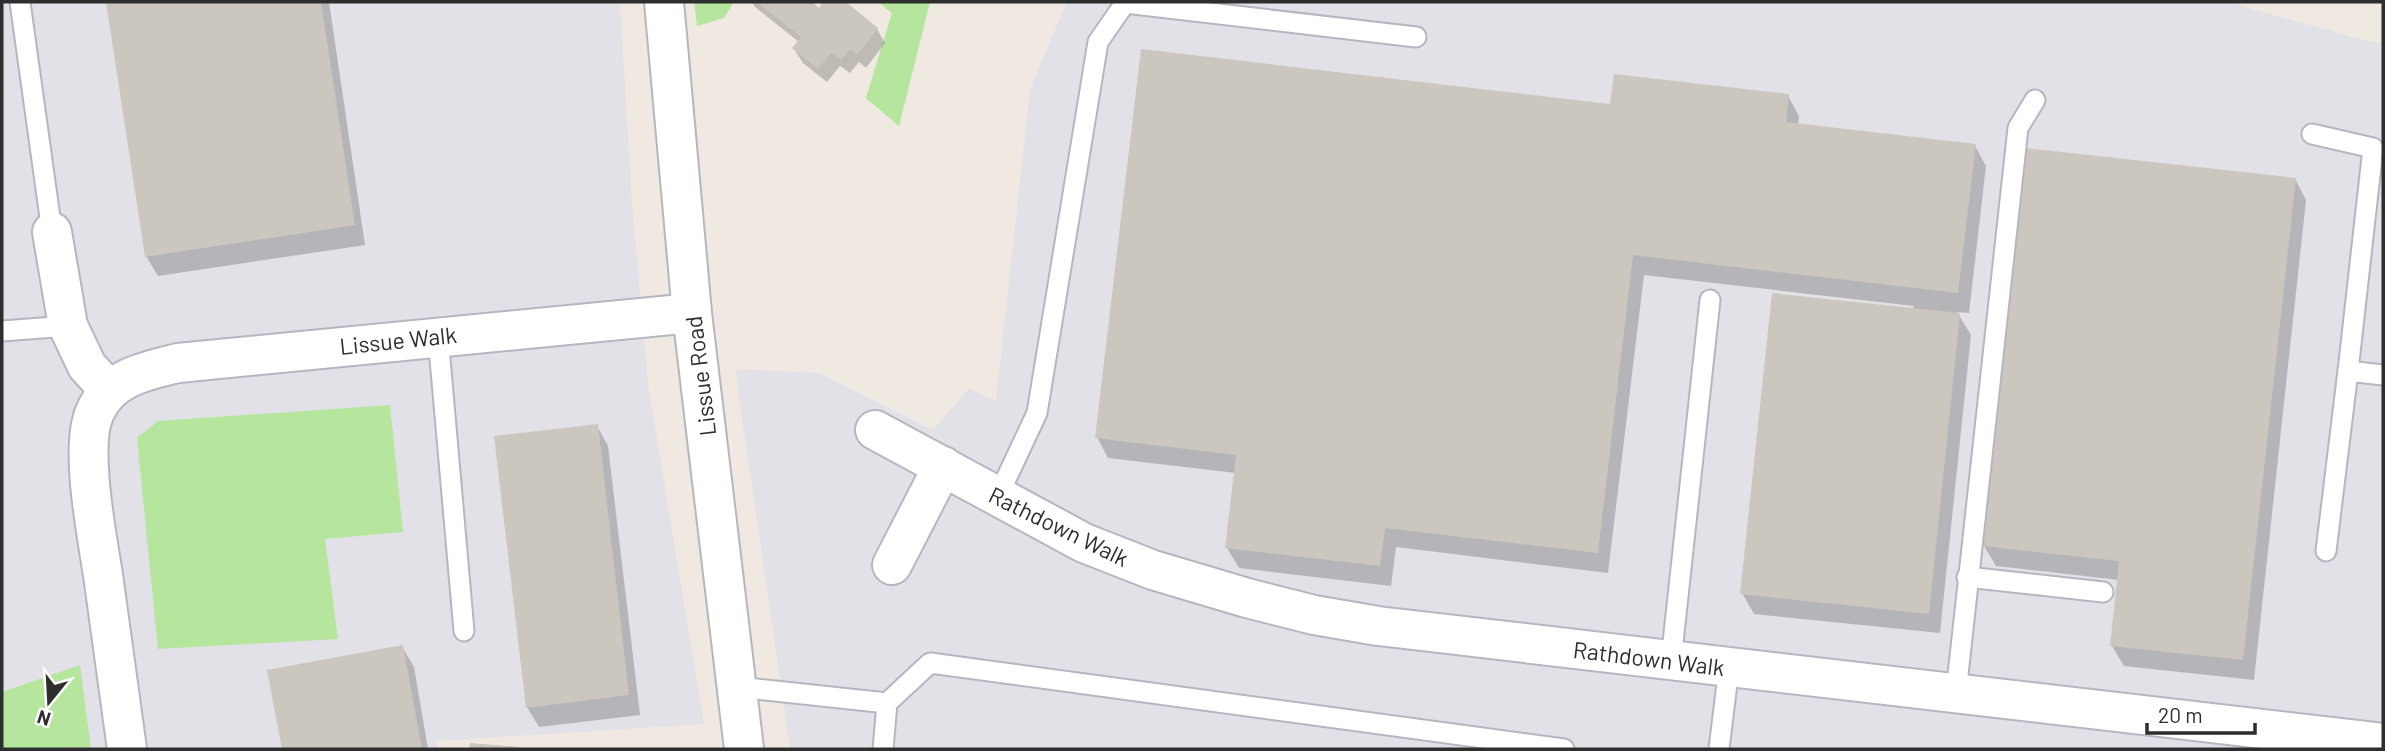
<svg xmlns="http://www.w3.org/2000/svg" width="2385" height="751" viewBox="0 0 2385 751" font-family="Barlow,sans-serif">
<rect width="100%" height="100%" fill="#efe9e1"/>
<g fill="#e3e1e8">
<path d="M2 2H620L632 203 648 384 704 724 437 741V749H2Z"/>
<path d="M1067 2H2228L2352 37 2383 44V749H790L735 369 819 373 933 430 969 388 996 401 1030 89Z"/>
</g>
<g fill="#b6e59e">
<path d="M694 2H734L724 18 697 26Z"/>
<path d="M878 2H930L899 126 866 98 892 13Z"/>
<path d="M390 405 403 532 325 539 338 639 158 649 137 438 158 421Z"/>
<path d="M80 665 91 749H2V692Z"/>
</g>
<g fill="#0003">
<path d="M108 2H329L365 245 158 276 146 256Z"/>
<path d="M752 2H809L819 10 826 2H843L877 29 885 43 866 68 859 62 850 73 840 66 827 82 803 63 794 49 799 42 755 7Z"/>
<path d="M1788 96 1799 116 1798 125 1975 146 1986 166 1969 313 1957 312 1971 335 1940 633 1754 614 1742 593 1914 306 1644 275 1608 573 1396 547 1391 586 1239 568 1227 548 1236 473 1108 458 1097 437 1612 106Z"/>
<path d="M2295 179 2306 200 2254 680 2124 666 2112 646 2119 580 1996 566 1984 546Z"/>
<path d="M597 426 608 446 640 715 539 727 527 707Z"/>
<path d="M402 647 414 667 428 749H284L269 671Z"/>
</g>
<g fill="#cbc7bf">
<path d="M106 2H321L355 225 145 257Z"/>
<path d="M757 2H812L819 8 823 2H846L878 28 857 55 850 49 841 60 831 53 818 69 792 48 801 37Z"/>
<path d="M1141 49 1610 104 1614 74 1789 94 1786 122 1976 144 1958 293 1633 255 1598 553 1385 528 1380 566 1225 548 1236 455 1095 438Z"/>
<path d="M2026 148 2296 178 2243 660 2110 646 2119 561 1983 546Z"/>
<path d="M1772 293 1960 313 1929 614 1740 594Z"/>
<path d="M598 424 629 695 526 708 494 436Z"/>
<path d="M403 645 422 749H282L267 670Z"/>
<path d="M470 743 519 747V749H469Z"/>
</g>
<g fill="none" stroke-linecap="round" stroke-linejoin="round">
<defs>
<g id="service">
<path d="M20 2 52 232"/>
<path d="M2312 134 2373 148 2348 371"/>
<path d="M2 331 68 326"/>
<path d="M438 336 464 631"/>
<path d="M998 496 1037 413 1098 42 1125 3 1416 37"/>
<path d="M2326 551 2348 371 2383 375"/>
<path d="M1967 577 2103 592"/>
<path d="M1671 661 1710 300"/>
<path d="M737 687 887 703 930 663 1564 749"/>
<path d="M1956 693 2018 128 2035 100"/>
<path d="M883 749 887 703"/>
<path d="M1719 749 1729 667"/>
</g>
<g id="minor">
<path d="M52 232 68 326 87 366 109 390"/>
<path d="M875 430 1084 543 1153 570 1247 598 1314 615 1378 626 2383 743"/>
<path d="M892 565 943 466"/>
<path d="M127 749C119 691 111 633 103 575 97 536 79 446 95 412 110 377 146 371 178 363L692 313"/>
</g>
<path id="tertiary" d="M664 2 692 313 744 749"/>
</defs>
<use href="#service" stroke="#b4b7c1" stroke-width="23"/>
<use href="#minor" stroke="#b4b7c1" stroke-width="42"/>
<use href="#tertiary" stroke="#b4b7c1" stroke-width="42"/>
<use href="#service" stroke="#fff" stroke-width="19"/>
<use href="#minor" stroke="#fff" stroke-width="38"/>
<use href="#tertiary" stroke="#fff" stroke-width="38"/>
</g>
<g text-anchor="middle" dominant-baseline="central" stroke-width="7" stroke-linejoin="round" paint-order="stroke">
<g font-size="23" fill="#2e2e2e" stroke="#fff">
<text transform="translate(398 340) rotate(-6)">Lissue Walk</text>
<text transform="translate(700 376) rotate(-97)">Lissue Road</text>
<text transform="translate(1059 526) rotate(26)">Rathdown Walk</text>
<text transform="translate(1649 658) rotate(7)">Rathdown Walk</text>
</g>
</g>
<rect width="2385" height="751" fill="none" stroke="#2e2e2e" stroke-width="7"/>
<g transform="translate(49 702) rotate(198)" stroke="#ffffff" stroke-width="5" paint-order="stroke">
<path d="M0-5L12 26L0 18L-12 26Z" fill="#2e2e2e"/>
<text y="-10" font-size="19" font-weight="bold" text-anchor="middle" fill="#2e2e2e">N</text>
</g>
<path d="M2147 723v10h108v-10" fill="none" stroke="#2e2e2e" stroke-width="3.5"/>
<text x="2158" y="723" font-size="21" fill="#2e2e2e" stroke="#ffffff" stroke-width="5" paint-order="stroke">20 m</text>
</svg>
